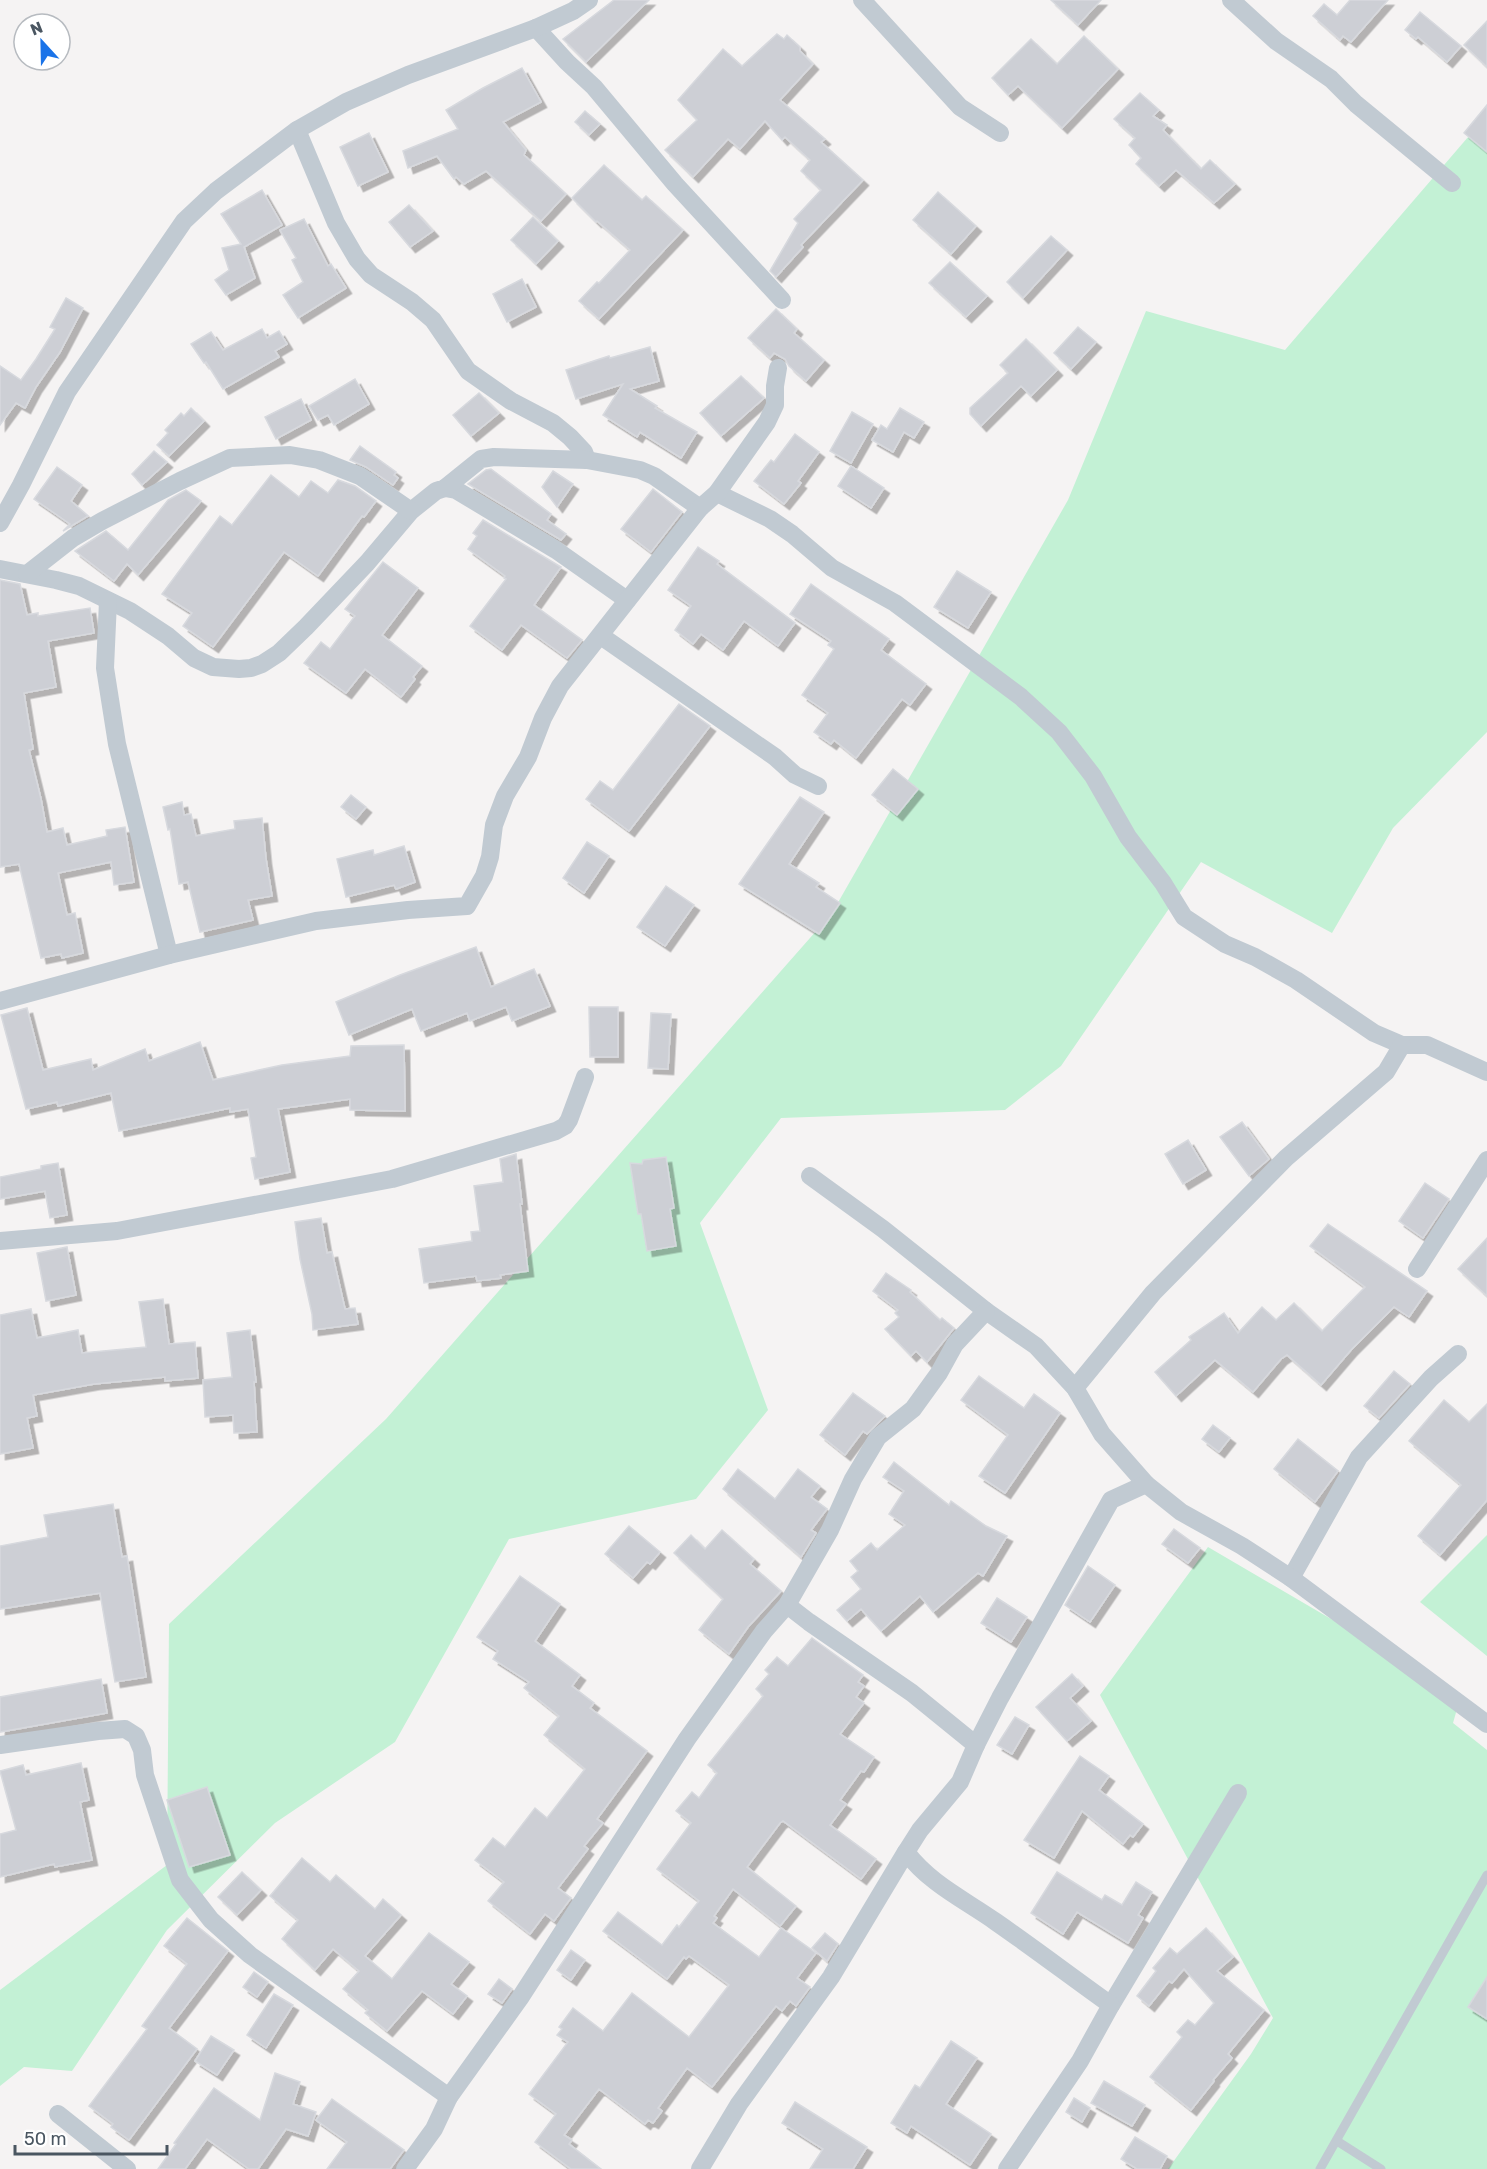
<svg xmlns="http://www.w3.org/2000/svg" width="1487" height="2169" viewBox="0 0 1487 2169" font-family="Rubik,sans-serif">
<defs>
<filter id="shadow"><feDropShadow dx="5.5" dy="5.5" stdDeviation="0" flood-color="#0004"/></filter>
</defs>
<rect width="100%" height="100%" fill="#f5f3f3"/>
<g fill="#c3f1d5">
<path d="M1487 115V732L1393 828 1332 933 1201 862 1061 1066 1005 1110 781 1118 700 1223 768 1410 696 1499 509 1539 395 1742 275 1823 167 1930 72 2071 24 2067 0 2086V1990L167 1865 169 1624 386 1419 832 913 1068 500 1146 311 1285 350Z"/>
<path d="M1487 1535V1656L1420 1602Z"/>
<path d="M1208 1547 1461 1695 1453 1723 1487 1750V2169H1168L1251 2054 1273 2018 1100 1695Z"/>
</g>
<g fill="#cdcfd5" stroke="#d7d9de" stroke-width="1.5" filter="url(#shadow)">
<path d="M614 0H649L586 62 563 39Z"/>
<path d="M1051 0H1101L1078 25Z"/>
<path d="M1350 0H1388L1351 42 1343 36 1340 40 1313 16 1324 4 1337 15Z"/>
<path d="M1420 12 1461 46 1447 62 1418 37 1416 39 1405 30Z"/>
<path d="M1487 21V67L1464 45Z"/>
<path d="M777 34 784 39 787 35 800 47V51L813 64 780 100 825 139 821 142 863 180 801 245 803 247 776 277 770 271 798 223 794 219 821 190 801 171 810 160 785 137 782 140 765 121 740 149 728 139 693 177 665 150 697 120 678 100 723 49 742 66Z"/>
<path d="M1084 36 1118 69 1062 128 1018 86 1008 95 992 78 1031 39 1057 64Z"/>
<path d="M522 68 541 102 503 122 526 150 524 155 566 194 541 221 486 171 464 184 456 177 454 179 437 156 408 168 403 151 458 129 446 110 483 88Z"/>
<path d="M1140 93 1159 110 1153 116 1167 125 1163 130 1201 169 1210 160 1235 184 1214 203 1176 170 1159 186 1136 164 1141 158 1129 145 1135 138 1114 119Z"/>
<path d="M1487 105V152L1464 133Z"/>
<path d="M585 111 600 124 589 135 575 122Z"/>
<path d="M369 133 388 172 358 186 340 147Z"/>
<path d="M604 165 642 200 646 196 683 230 599 319 579 301 597 282 599 283 630 250 597 221 596 222 572 198Z"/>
<path d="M262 190 282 225 244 247 255 278 226 295 215 280 229 270 222 248 241 244 221 214Z"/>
<path d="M938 192 976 226 951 254 913 220Z"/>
<path d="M409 205 433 231 410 247 389 222Z"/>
<path d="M533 217 558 241 536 264 511 240Z"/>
<path d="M304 219 328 266 331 264 346 288 298 318 283 295 303 282 292 260 296 258 280 230Z"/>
<path d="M1051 236 1067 250 1023 298 1007 282Z"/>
<path d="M950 262 987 296 966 317 929 283Z"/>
<path d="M522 279 536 307 507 322 493 294Z"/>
<path d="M66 298 83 308 60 352 36 387 25 408 16 403 0 425V366L21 380 36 359 55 329 50 327Z"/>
<path d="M776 309 797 329 794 333 824 360 806 381 789 366 785 359 774 353 770 358 748 338Z"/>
<path d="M1078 327 1096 342 1071 369 1054 353Z"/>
<path d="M262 329 267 338 279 331 287 344 275 351 279 357 223 389 206 362 204 363 191 344 211 332 223 350Z"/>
<path d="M1026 339 1057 370 1031 396 1021 386 981 426 970 414V408L1008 373 1000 365Z"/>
<path d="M650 347 659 381 630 389 657 406 655 408 697 432 681 458 640 432 637 437 603 415 623 384 576 399 566 370 609 356 610 358Z"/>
<path d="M741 376 764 398 721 436 700 413Z"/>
<path d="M355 379 369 404 334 425 328 415 318 420 309 406Z"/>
<path d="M479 393 499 413 471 436 453 415Z"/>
<path d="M301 399 311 420 276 439 265 417Z"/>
<path d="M191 408 204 421 169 456 157 445 168 433 165 430 181 413 184 416Z"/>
<path d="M900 408 924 422 914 438 904 432 893 452 872 440 881 425 887 429Z"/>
<path d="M852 412 873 424 851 463 830 451Z"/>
<path d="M795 434 819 452 798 481 801 483 784 504 754 481 771 460 774 462Z"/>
<path d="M360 446 396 472 394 475 398 478 393 485 366 467 350 460Z"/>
<path d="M154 451 167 462 142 485 132 474Z"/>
<path d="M851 466 884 488 871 508 838 486Z"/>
<path d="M57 467 82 485 71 501 88 516 63 531 70 524 34 499Z"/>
<path d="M491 469 551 514 547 520 566 534 561 540 468 484 486 470Z"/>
<path d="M553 471 573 484 557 507 542 487Z"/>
<path d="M271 475 299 497 311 481 328 493 338 480 355 486 376 501 364 517 362 516 318 576 284 552 213 647 183 626 192 613 162 594 220 516 232 525Z"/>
<path d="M653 489 682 512 651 552 621 529Z"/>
<path d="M186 490 201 501 138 575 127 564 114 581 75 551 106 531 128 550 168 500Z"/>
<path d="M483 520 561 567 534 605 582 640 567 658 521 625 502 650 470 626 506 579 504 578 505 576 468 549 477 536 473 533Z"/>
<path d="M698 547 719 561 717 564 795 623 778 646 744 621 723 650 701 634 693 644 675 630 691 606 668 590Z"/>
<path d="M383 562 418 588 382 635 422 666 413 677 415 679 401 697 365 669 346 693 304 663 321 642 330 649 355 616 345 609Z"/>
<path d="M957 571 991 592 968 628 934 607Z"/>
<path d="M0 580 20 584 27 615 38 613V616L90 608 94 633 48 641 56 687 24 693 33 749 29 750 41 799 47 832 63 828 67 845 107 836 106 830 125 827 134 882 114 885 111 862 58 873 67 915 75 913 83 953 62 958 61 954 41 958 19 864 0 867Z"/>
<path d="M811 584 889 639 881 650 926 684 910 705 902 699 856 758 834 740 831 744 814 732 828 713 802 695 834 649 828 645 831 641 790 614Z"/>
<path d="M679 704 710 726 629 831 586 799 600 781 613 790Z"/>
<path d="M893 769 918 789 897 815 872 795Z"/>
<path d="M351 795 366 807 356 819 341 807Z"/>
<path d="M800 797 824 812 789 864 819 883 816 887 840 903 819 934 739 884Z"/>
<path d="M182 802 184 815 191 814 196 836 235 829 234 821 262 818 266 859 272 896 248 900 253 920 200 932 188 882 179 884 170 829 168 830 163 807Z"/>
<path d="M587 842 609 856 584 893 563 878Z"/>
<path d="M404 846 415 882 396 889 394 885 346 897 337 859 373 850 374 855Z"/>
<path d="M666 886 694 905 665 946 637 927Z"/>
<path d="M476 947 491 987 534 969 550 1006 512 1021 506 1007 470 1021 467 1013 421 1031 412 1009 349 1035 336 1002 400 975Z"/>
<path d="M589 1007H618V1057H590Z"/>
<path d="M27 1008 43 1070 91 1059 93 1070 145 1049 149 1061 200 1042 213 1080 282 1065 350 1056 351 1046 404 1045 405 1111 350 1110V1099L278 1109 290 1172 255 1179 251 1158 256 1157 248 1109 230 1112V1108L119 1131 111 1093 58 1106 57 1102 26 1109 1 1015Z"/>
<path d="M651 1013 671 1014 668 1069 648 1068Z"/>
<path d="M1242 1122 1269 1159 1249 1176 1220 1137Z"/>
<path d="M1188 1140 1206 1170 1183 1184 1165 1154Z"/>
<path d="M516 1154 522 1204H520L528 1271 500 1275 501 1278 477 1281 476 1276 424 1283 419 1249 472 1241 471 1232 480 1231 474 1186 503 1182 500 1159Z"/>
<path d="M666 1157 674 1208 670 1209 676 1246 647 1251 641 1214H638L630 1163 642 1164 643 1160Z"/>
<path d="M58 1163 67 1215 50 1218 45 1191 0 1199V1177L41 1169V1166Z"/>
<path d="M1425 1183 1449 1199 1423 1238 1399 1221Z"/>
<path d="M321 1218 327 1253 332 1252 345 1309 355 1308 358 1324 313 1330 312 1314 300 1259 295 1222Z"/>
<path d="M1328 1224 1427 1291 1409 1317 1394 1307 1351 1350 1321 1385 1287 1355 1281 1359 1253 1392 1215 1360 1176 1396 1155 1372 1191 1340 1189 1337 1224 1313 1238 1333 1262 1307 1276 1320 1294 1303 1322 1331 1365 1287 1310 1246Z"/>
<path d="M1487 1238V1296L1458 1269Z"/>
<path d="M67 1247 76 1295 46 1301 37 1253Z"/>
<path d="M886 1273 911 1290 910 1292 940 1320 942 1318 954 1328 927 1362 916 1351 911 1356 885 1329 899 1317 895 1313 898 1310 873 1291Z"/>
<path d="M163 1299 169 1344 195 1342 198 1378 165 1381V1377L94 1384 33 1395 37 1416 27 1418 33 1448 0 1454V1315L31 1309 37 1338 78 1330 82 1353 146 1347 139 1302Z"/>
<path d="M250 1330 256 1382H254L257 1432 234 1433 233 1415 205 1417 203 1380 232 1377 227 1333Z"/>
<path d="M1394 1371 1410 1384 1379 1418 1364 1406Z"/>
<path d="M979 1376 1024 1408 1034 1394 1060 1413 1005 1493 979 1476 1008 1435 961 1400Z"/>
<path d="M853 1393 885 1416 867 1434 863 1431 845 1455 820 1435Z"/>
<path d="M1444 1400 1469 1422 1487 1404V1500L1440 1555 1418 1536 1461 1485 1409 1441Z"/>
<path d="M1213 1425 1230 1438 1219 1452 1202 1439Z"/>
<path d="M1298 1439 1338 1471 1315 1502 1274 1469Z"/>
<path d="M894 1462 949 1505 951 1501 986 1526 1007 1536 983 1576 978 1573 933 1612 920 1596 881 1631 861 1609 847 1621 837 1610 861 1589 851 1577 858 1571 850 1561 871 1543 877 1550 905 1525 889 1514 904 1491 883 1477Z"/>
<path d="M738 1469 775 1499 798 1469 820 1486 811 1497 827 1509 811 1530 816 1533 801 1557 723 1489Z"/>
<path d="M113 1504 122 1557 127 1556 146 1677 115 1682 100 1593 0 1609V1546L48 1537 44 1515Z"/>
<path d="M629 1526 660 1552 650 1564 647 1562 633 1578 605 1554Z"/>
<path d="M1174 1529 1200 1548 1188 1563 1162 1544Z"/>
<path d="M722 1530 754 1559 750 1564 781 1591 748 1627 729 1654 699 1630 723 1599 674 1553 691 1535 705 1549Z"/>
<path d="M1088 1566 1115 1585 1090 1622 1065 1605Z"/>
<path d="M520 1576 560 1604 535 1641 580 1675 572 1686 594 1703 590 1708 647 1751 597 1819 603 1823 584 1846 588 1849 558 1888 571 1898 554 1921 545 1914 530 1934 488 1901 504 1882 475 1860 493 1838 505 1847 535 1808 547 1818 585 1769 544 1735 559 1716 524 1688 529 1682 493 1659 498 1651 477 1637Z"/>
<path d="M997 1598 1027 1617 1011 1642 981 1623Z"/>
<path d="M812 1638 863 1675 858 1682 864 1686 856 1697 864 1703 840 1734 874 1757 864 1772 861 1771 840 1800 846 1804 830 1825 876 1859 861 1879 783 1821 780 1823 747 1867 796 1906 780 1926 733 1889 714 1916 717 1918 713 1923 759 1957 781 1928 816 1953 797 1978 810 1987 796 2006 790 2001 782 2011 776 2006 712 2087 687 2068 658 2108 662 2111 653 2123 648 2120 645 2124 599 2089 564 2135 572 2140 569 2144 601 2169H571L535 2142 556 2114 529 2094 568 2042 557 2035 562 2029 559 2027 573 2008 603 2031 632 1993 689 2037 729 1985 689 1956 686 1959 684 1957 667 1979 603 1931 618 1912 662 1945 677 1925 679 1927 699 1901 657 1869 691 1823 676 1811 692 1792 699 1798 717 1773 708 1765 763 1696 756 1689 769 1674 765 1670 777 1657 788 1666Z"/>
<path d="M1072 1674 1083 1686 1070 1698 1091 1721 1067 1741 1036 1707Z"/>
<path d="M101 1679 107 1713 0 1732V1697Z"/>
<path d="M1015 1717 1029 1725 1012 1754 997 1745Z"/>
<path d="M1080 1756 1109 1776 1099 1790 1143 1824 1133 1837 1130 1835 1123 1844 1082 1811 1054 1858 1024 1840Z"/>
<path d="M81 1763 89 1800 80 1802 92 1860 55 1867 54 1864 0 1877V1834L16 1830 0 1771 23 1765 26 1775Z"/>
<path d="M207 1787 230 1855 189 1867 167 1800Z"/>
<path d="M302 1858 330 1882 336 1875 375 1909 383 1899 401 1915 365 1956 392 1979 429 1933 469 1962 451 1984 467 1996 453 2014 422 1991 387 2031 365 2013 368 2010 343 1989 359 1971 333 1949 315 1970 282 1939 298 1920 270 1896Z"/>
<path d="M242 1872 261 1890 237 1915 218 1897Z"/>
<path d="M1057 1872 1102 1900 1105 1895 1122 1905 1136 1882 1152 1892 1138 1915 1143 1918 1128 1943 1077 1912 1063 1934 1031 1913Z"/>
<path d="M187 1918 228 1951 169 2028 197 2049 129 2140 111 2127 113 2124 89 2106 147 2029 142 2026 187 1964 164 1946Z"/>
<path d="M1206 1928 1233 1957 1217 1971 1264 2010 1228 2054 1232 2058 1213 2080 1214 2081 1191 2110 1150 2077 1182 2037 1177 2032 1188 2020 1195 2025 1214 2003 1184 1969 1172 1983 1169 1981 1149 2006 1137 1996 1156 1971 1153 1968 1170 1948 1177 1954Z"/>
<path d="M825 1933 838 1944 827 1961 812 1948Z"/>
<path d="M571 1950 585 1960 571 1980 557 1970Z"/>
<path d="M254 1972 268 1982 257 1997 243 1987Z"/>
<path d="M1487 1977V2019L1468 2007Z"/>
<path d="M499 1979 512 1989 502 2003 488 1994Z"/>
<path d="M274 1994 293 2005 266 2048 247 2035Z"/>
<path d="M211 2036 234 2050 217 2075 195 2061Z"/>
<path d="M951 2041 977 2058 946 2104 991 2134 970 2165 911 2126 907 2133 891 2123 915 2085 920 2088Z"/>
<path d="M275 2073 300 2082 293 2104 316 2112 308 2136 286 2129 258 2169H249L207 2139 185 2169H158L176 2144 174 2143 214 2088 260 2120Z"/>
<path d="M1104 2081 1145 2105 1132 2126 1091 2103Z"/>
<path d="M1074 2098 1090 2108 1082 2122 1066 2112Z"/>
<path d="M332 2099 404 2150 390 2169H327L347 2142 316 2120Z"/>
<path d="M795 2102 867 2147 853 2169H810L823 2149 782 2123Z"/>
<path d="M1135 2137 1167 2156 1160 2169H1137L1121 2159Z"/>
</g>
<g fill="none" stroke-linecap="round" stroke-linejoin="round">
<g stroke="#c1cad2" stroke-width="9">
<path d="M1337 2141 1381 2169"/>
<path d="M1320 2169 1487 1875"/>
</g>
<g stroke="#c1cad2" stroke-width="18">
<path d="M862 0 960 107 1000 133"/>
<path d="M1231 0 1276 41 1331 79 1356 104 1452 183"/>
<path d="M536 28 567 62 594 87 675 184 782 300"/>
<path d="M297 130 336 223 357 259 371 275 412 302 433 320 468 371 511 401 553 423 570 437 584 452 587 460"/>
<path d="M445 488 456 490 556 550 627 600"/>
<path d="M717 493 770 519 792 534 832 568 895 603 1021 697 1059 732 1093 776 1128 837 1163 883 1184 917 1225 944 1255 957 1296 980 1374 1033 1402 1045H1427L1487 1072"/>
<path d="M0 523 21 485 67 392 184 221 216 191 297 130 346 102 408 75 536 28 573 11 589 0"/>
<path d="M0 569 56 580 79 586 130 611 168 636 194 658 213 667 239 669 251 668 262 664 279 653 306 627 367 563 411 511 436 491 445 488 481 459 494 457 587 460 640 470 654 476 700 508"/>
<path d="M27 574 73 538 102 521 180 481 230 458 290 455 319 460 360 476 411 511"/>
<path d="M108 601 105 668 117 744 169 955"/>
<path d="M601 636 775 757 795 775 818 786"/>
<path d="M0 1001 169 955 316 921 408 910 467 906 484 876 490 857 494 825 505 796 528 757 543 718 560 686 700 508 717 493 767 422 775 405V386L778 368"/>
<path d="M810 1176 883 1229 986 1311 1036 1346 1075 1388 1102 1434 1146 1484"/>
<path d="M0 1241 117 1231 392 1179 556 1131 565 1126 569 1120 585 1077"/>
<path d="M1417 1269 1487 1160"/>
<path d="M1075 1388 1153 1293 1286 1158 1386 1072 1402 1045"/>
<path d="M1291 1578 1359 1457 1431 1378 1458 1354"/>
<path d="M787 1605 809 1622 912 1693 976 1745"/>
<path d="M0 1745 98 1731 125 1729 136 1736 142 1750 145 1775 180 1880 211 1920 250 1955 449 2097"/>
<path d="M1111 2005 1238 1793"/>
<path d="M58 2114 127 2169"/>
<path d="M405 2169 434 2129 449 2097 520 1998 687 1739 764 1631 787 1605 830 1530 853 1479 878 1437 913 1409 939 1373 955 1344 986 1311"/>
<path d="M700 2169 739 2104 831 1977 906 1852"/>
<path d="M1007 2169 1080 2061 1111 2005C1073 1978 1035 1949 996 1922 965 1900 930 1884 906 1852L920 1830 960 1782 976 1745 1000 1698 1111 1500 1146 1484 1181 1512 1242 1546 1291 1578 1487 1724"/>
</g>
</g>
<g transform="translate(42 42) rotate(338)"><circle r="28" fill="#ffffff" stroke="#b7bbc0" stroke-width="1.5"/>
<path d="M0-4.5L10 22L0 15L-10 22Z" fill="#1a73e8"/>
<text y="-9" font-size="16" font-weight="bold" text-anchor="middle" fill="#4a5661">N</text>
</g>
<path d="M15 2145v9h152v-9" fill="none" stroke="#4a5661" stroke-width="3"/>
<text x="24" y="2145" font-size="18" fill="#4a5661" stroke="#ffffff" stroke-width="4.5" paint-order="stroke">50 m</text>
</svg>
